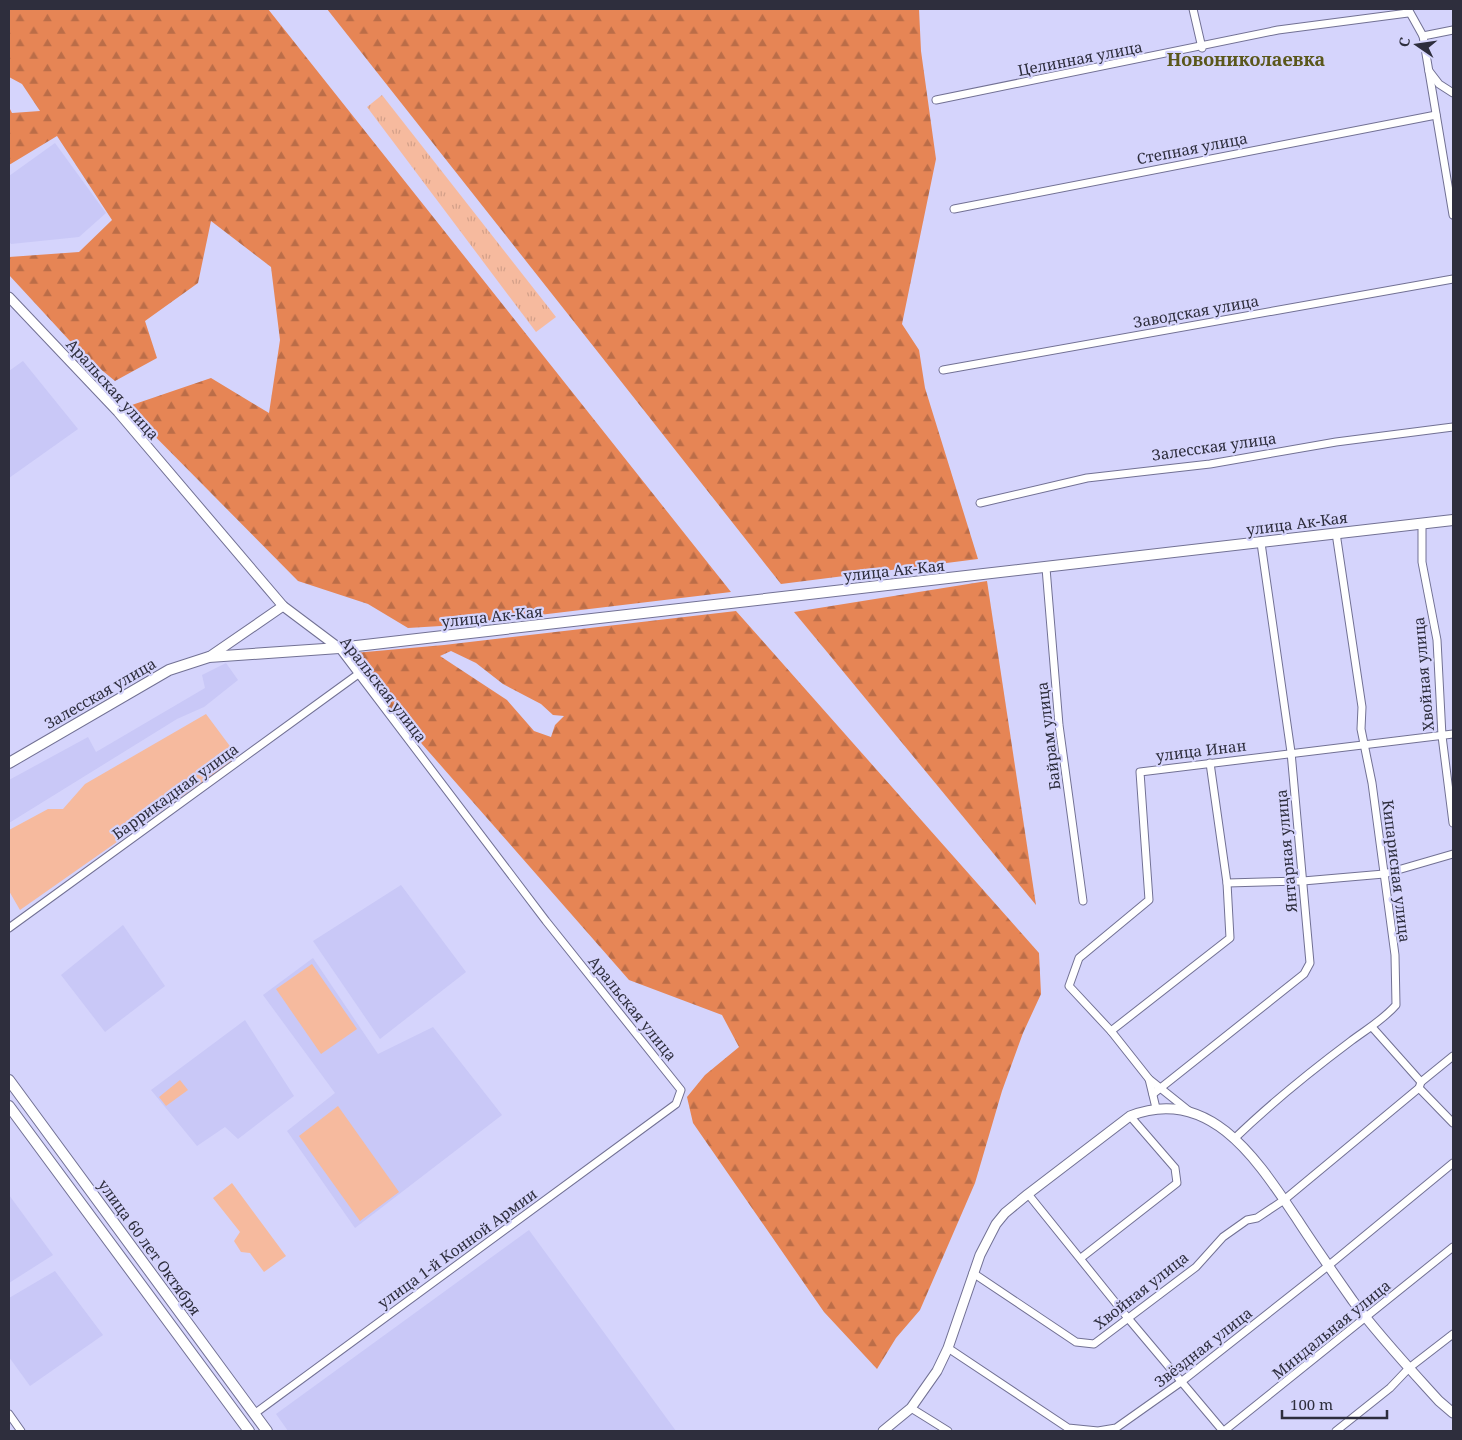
<svg xmlns="http://www.w3.org/2000/svg" width="1462" height="1440" viewBox="0 0 1462 1440" font-family="'Noto Serif',serif">
<defs>
<pattern id="grass-tufts" width="24" height="20" patternUnits="userSpaceOnUse" patternTransform="scale(1.25)"><rect width="24" height="20" fill="#f6ba9e"/><path d="M3 7l-1-3M5 7V3M7 7l1-3M15 17l-1-3M17 17v-4M19 17l1-3" fill="none" stroke="#d3a089"/></pattern>
<pattern id="forest-firs" width="22" height="20" patternUnits="userSpaceOnUse" patternTransform="scale(1.25)"><rect width="22" height="20" fill="#e68555"/><path d="M5 1l3.5 6h-7zM16 11l3.5 6h-7z" fill="#bb6d48"/></pattern>
</defs>
<rect width="100%" height="100%" fill="#d5d4fc"/>
<g fill="#c9c8f7">
<path d="M55 143 106 213 79 237 11 244 9 241V176Z"/>
<path d="M23 361 78 429 9 478V371Z"/>
<path d="M226 663 238 680 204 707 177 719 9 823V780L88 737 96 752 205 688 202 675Z"/>
<path d="M401 885 466 972 380 1039 313 941Z"/>
<path d="M123 925 165 986 105 1032 61 975Z"/>
<path d="M313 958 378 1054 433 1027 502 1115 355 1228 287 1131 335 1093 263 995Z"/>
<path d="M245 1020 294 1096 238 1139 225 1127 197 1146 151 1090Z"/>
<path d="M9 1195 53 1255 9 1283Z"/>
<path d="M529 1230 676 1431H288L276 1414Z"/>
<path d="M55 1271 103 1335 30 1386 9 1357V1298Z"/>
</g>
<path fill="url(#grass-tufts)" d="M382 95 556 317 536 332 367 107Z"/>
<g fill="url(#forest-firs)" fill-rule="evenodd">
<path d="M9 9H268L731 592 457 625 408 628 368 604 298 581 126 407 211 378 269 413 280 340 271 267 211 221 198 283 145 321 157 358 115 381 81 353 9 275V257L79 252 112 220 57 136 9 165V107L12 113 40 111 22 84 9 77Z"/>
<path d="M327 9H919L921 51 936 159 902 324 919 350 925 388 978 559 781 584Z"/>
<path d="M987 581 1036 905 794 612Z"/>
<path d="M736 611 1039 953 1041 994 1023 1033 1002 1091 975 1183 920 1310 896 1338 877 1369 824 1312 693 1123 687 1097 705 1075 739 1047 722 1015 629 980 343 654 444 645ZM451 651 476 663 503 684 541 704 553 715 564 716 555 725 551 737 534 731 507 700 440 656Z"/>
</g>
<g fill="#f6ba9e">
<path d="M206 714 238 757 20 910 9 891V830L48 809H63L85 784Z"/>
<path d="M312 964 357 1029 321 1054 276 989Z"/>
<path d="M180 1080 188 1090 166 1106 159 1097Z"/>
<path d="M338 1106 399 1192 360 1221 299 1136Z"/>
<path d="M232 1183 286 1256 264 1272 250 1253 241 1252 234 1241 240 1232 213 1198Z"/>
</g>
<g fill="none" stroke-linecap="round" stroke-linejoin="round">
<defs>
<g id="minor">
<path d="M1193 9 1202 48"/>
<path d="M1408 9 1423 36 1453 215"/>
<path d="M1423 36 1453 30"/>
<path d="M1429 71 1439 84 1453 93"/>
<path d="M936 100 1278 30 1408 13"/>
<path d="M954 209 1436 115"/>
<path d="M943 370 1453 279"/>
<path d="M980 503 1087 478 1210 464 1336 442 1453 427"/>
<path d="M1422 523V562L1437 640 1442 736 1453 823"/>
<path d="M1046 568 1059 725 1083 901"/>
<path d="M1227 883 1303 881 1384 874 1453 854"/>
<path d="M9 928 357 675"/>
<path d="M1372 1027 1421 1082"/>
<path d="M1111 1031 1230 938 1227 883 1210 763"/>
<path d="M1149 1079 1156 1108"/>
<path d="M1419 1088 1453 1123"/>
<path d="M1153 1094 1304 974 1310 963 1291 752 1261 543"/>
<path d="M1189 1111 1149 1079 1111 1031 1069 986 1079 958 1149 900 1140 772 1453 734"/>
<path d="M1234 1139C1270 1104 1311 1071 1351 1041 1367 1029 1383 1020 1396 1005L1395 955 1372 783 1361 729 1362 707 1336 533"/>
<path d="M1028 1194 1127 1317 1223 1431"/>
<path d="M1081 1258 1177 1183 1175 1168 1130 1116"/>
<path d="M973 1273 1076 1342 1094 1344 1196 1267 1223 1237 1247 1220 1257 1218 1284 1200 1419 1088 1421 1082 1453 1056"/>
<path d="M948 1348 1068 1428 1098 1431 1116 1428 1181 1382 1328 1266 1453 1163"/>
<path d="M911 1408 948 1431"/>
<path d="M9 1414 21 1431"/>
<path d="M254 1414 676 1104 681 1090 546 921 339 648"/>
<path d="M1224 1431 1453 1247"/>
<path d="M1336 1431 1390 1388 1409 1368 1453 1334"/>
</g>
<g id="tertiary">
<path d="M9 297 118 412 283 606 339 648"/>
<path d="M209 657 283 606"/>
<path d="M883 1431 911 1408 937 1371 948 1348 980 1255 996 1224 1005 1213 1028 1194 1130 1116C1211 1084 1259 1163 1297 1219 1315 1247 1334 1274 1353 1301 1379 1336 1410 1369 1439 1401L1453 1413"/>
</g>
<g id="secondary">
<path d="M9 763 169 670 209 657 339 648 1453 520"/>
<path d="M9 1080 267 1431"/>
<path d="M9 1106 249 1431"/>
</g>
</defs>
<use href="#minor" stroke="#727194" stroke-width="9"/>
<use href="#tertiary" stroke="#727194" stroke-width="11"/>
<use href="#secondary" stroke="#727194" stroke-width="12"/>
<use href="#minor" stroke="#fff" stroke-width="7"/>
<use href="#tertiary" stroke="#fff" stroke-width="9"/>
<use href="#secondary" stroke="#fff" stroke-width="10"/>
</g>
<g text-anchor="middle" dominant-baseline="central" stroke-width="4.5" stroke-linejoin="round" paint-order="stroke">
<g font-size="15" fill="#2e2e3d" stroke="#d5d4fc">
<text transform="translate(1080 58) rotate(-11)">Целинная улица</text>
<text transform="translate(1192 148) rotate(-11)">Степная улица</text>
<text transform="translate(1196 311) rotate(-10)">Заводская улица</text>
<text transform="translate(113 389) rotate(48)">Аральская улица</text>
<text transform="translate(1214 446) rotate(-8)">Залесская улица</text>
<text transform="translate(1297 523) rotate(-7)">улица Ак-Кая</text>
<text transform="translate(894 570) rotate(-6)">улица Ак-Кая</text>
<text transform="translate(492 616) rotate(-6)">улица Ак-Кая</text>
<text transform="translate(1423 674) rotate(-95)">Хвойная улица</text>
<text transform="translate(384 689) rotate(52)">Аральская улица</text>
<text transform="translate(100 693) rotate(-30)">Залесская улица</text>
<text transform="translate(1048 736) rotate(-97)">Байрам улица</text>
<text transform="translate(1201 750) rotate(-7)">улица Инан</text>
<text transform="translate(175 791) rotate(-36)">Баррикадная улица</text>
<text transform="translate(1286 851) rotate(-95)">Янтарная улица</text>
<text transform="translate(1397 871) rotate(83)">Кипарисная улица</text>
<text transform="translate(633 1008) rotate(51)">Аральская улица</text>
<text transform="translate(150 1247) rotate(54)">улица 60 лет Октября</text>
<text transform="translate(457 1248) rotate(-36)">улица 1-й Конной Армии</text>
<text transform="translate(1141 1290) rotate(-38)">Хвойная улица</text>
<text transform="translate(1331 1329) rotate(-39)">Миндальная улица</text>
<text transform="translate(1203 1347) rotate(-38)">Звёздная улица</text>
</g>
<g font-size="18" font-weight="bold" fill="#5a571b" stroke="#d5d4fc">
<text x="1246" y="59">Новониколаевка</text>
</g>
</g>
<rect width="1462" height="1440" fill="none" stroke="#2e2e3d" stroke-width="20"/>
<g transform="translate(1417 45) rotate(283)" stroke="#d5d4fc" stroke-width="4" paint-order="stroke">
<path d="M0-4L9 19L0 12L-9 19Z" fill="#2e2e3d"/>
<text y="-8" font-size="14" font-weight="bold" text-anchor="middle" fill="#2e2e3d">С</text>
</g>
<path d="M1282 1410v8h105v-8" fill="none" stroke="#2e2e3d" stroke-width="2.5"/>
<text x="1290" y="1410" font-size="15" fill="#2e2e3d" stroke="#d5d4fc" stroke-width="4" paint-order="stroke">100 m</text>
</svg>
